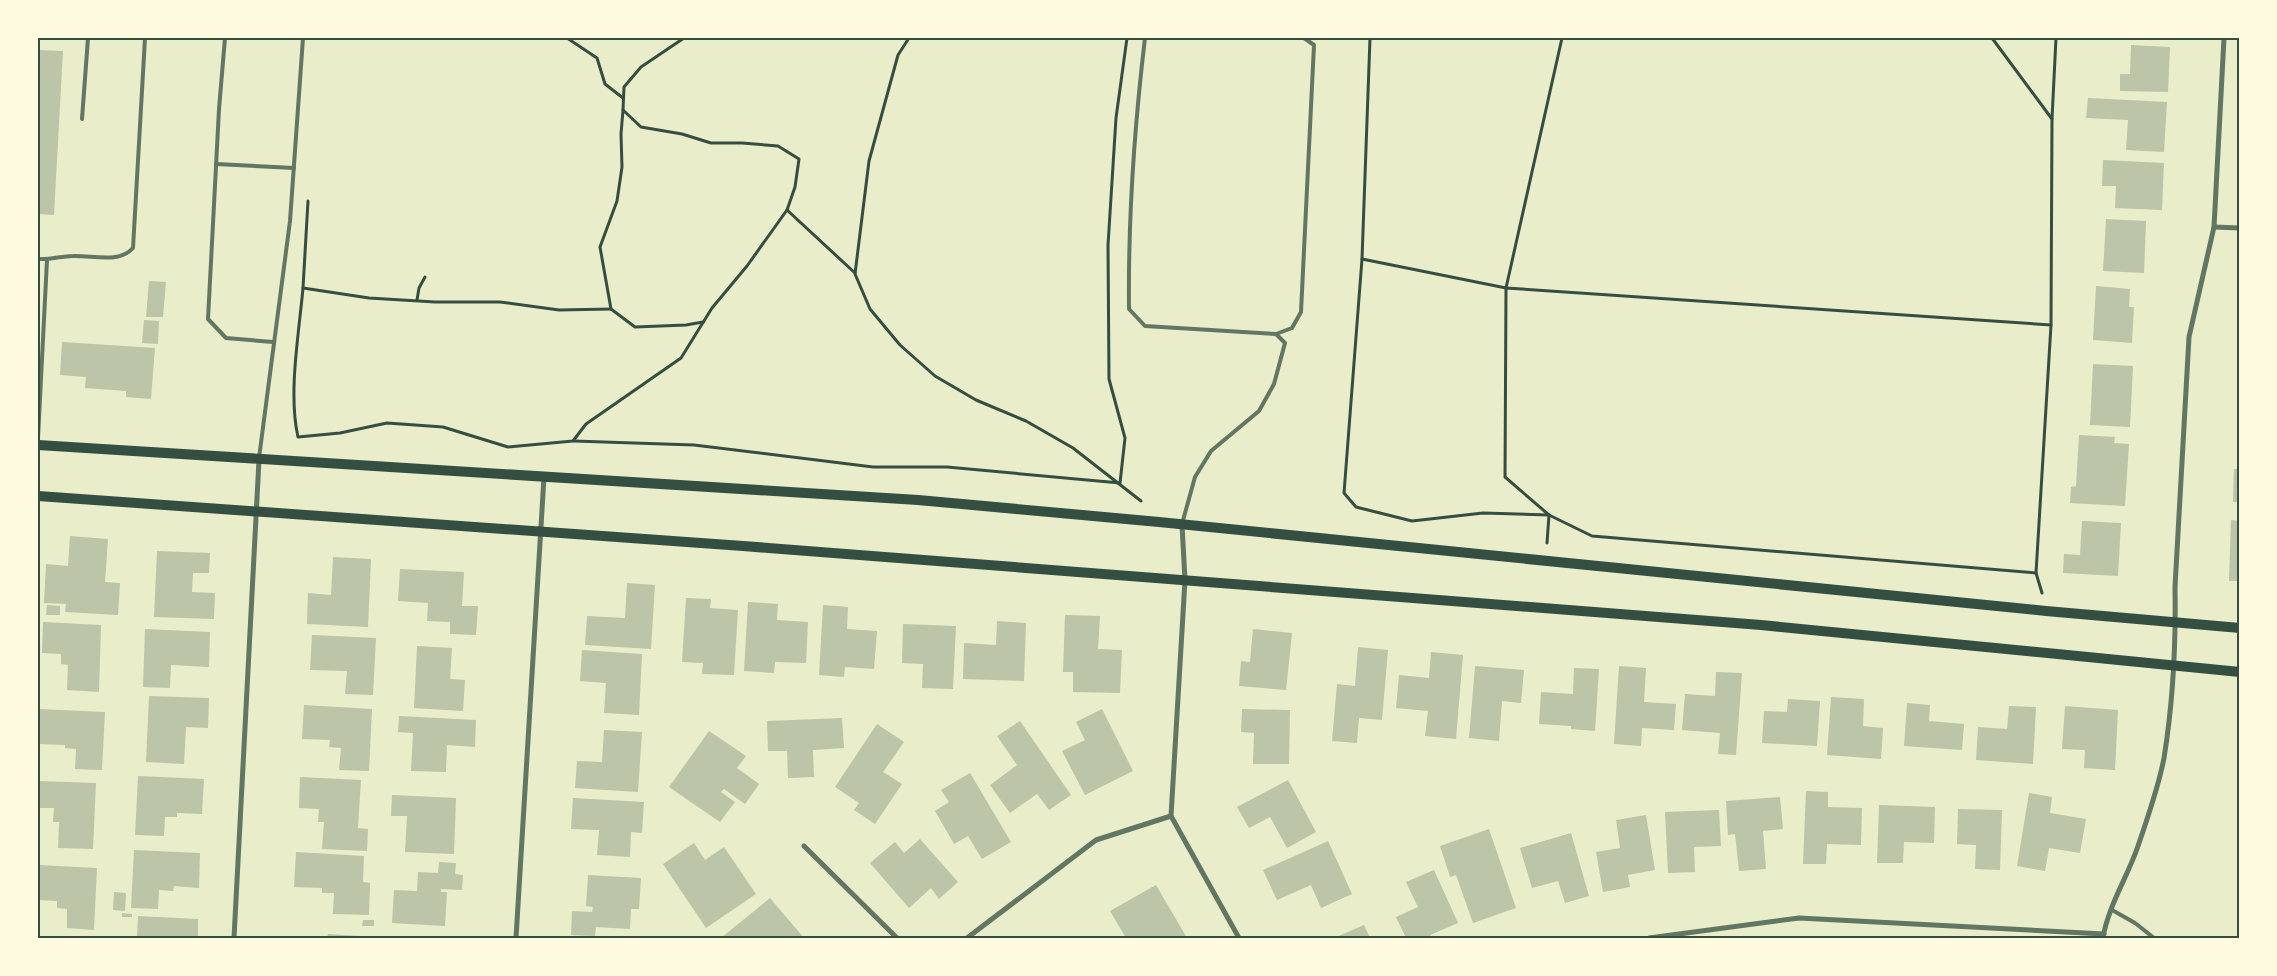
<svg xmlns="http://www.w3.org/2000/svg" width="2277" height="976" viewBox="0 0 2277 976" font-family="Mulish,sans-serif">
<rect width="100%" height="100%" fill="#e9edc9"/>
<g fill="#bcc5a7">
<path d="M2131 45 2170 47 2168 92 2120 91V74H2130Z"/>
<path d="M38 50 63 51 54 215 38 214Z"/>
<path d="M2088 98 2167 102 2164 152 2126 150 2128 120 2086 118Z"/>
<path d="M2103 160 2164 163 2162 210 2115 208 2116 186H2102Z"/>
<path d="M2106 219 2146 221 2144 273 2103 271Z"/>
<path d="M149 281 166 282 163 317H146Z"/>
<path d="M2096 286 2130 289 2129 307H2134L2132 343 2093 340Z"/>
<path d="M144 320 159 321 158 344 142 343Z"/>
<path d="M62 342 155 348 151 399 126 397V391L85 388 86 377 60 375Z"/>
<path d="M2093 364 2133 366 2130 427 2090 425Z"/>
<path d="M2079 435 2115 437 2114 443 2129 444 2125 506 2070 503 2071 487 2076 486Z"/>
<path d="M2234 469H2240V502H2233Z"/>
<path d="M2231 520 2240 521V581H2229Z"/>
<path d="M2082 521 2121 523 2118 576 2063 573 2064 554 2080 555Z"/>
<path d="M70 536 108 539 105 582 120 583 118 615 65 612 66 604 44 603 46 564 68 566Z"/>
<path d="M157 551 210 553 209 573H193L192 592 215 593 214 619 154 617Z"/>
<path d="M333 557 371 559 368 627 307 624 308 593 331 595Z"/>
<path d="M400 569 464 572 462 606H478L476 635 450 634V622L427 621 428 603 398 601Z"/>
<path d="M627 583 655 585 651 649 585 645 587 616 625 618Z"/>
<path d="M686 598 711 599 710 608 738 610 734 675 702 674 703 663 682 662Z"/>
<path d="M748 602 778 604 777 620 808 622 806 663 775 662 774 673 744 671Z"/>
<path d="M47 605 60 606V615H46Z"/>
<path d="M823 605 848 607 847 629 877 631 874 669 845 667 844 677 819 675Z"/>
<path d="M1065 615 1100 616 1098 649 1122 650 1120 693 1073 692V672H1063Z"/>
<path d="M997 621 1026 623 1024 681 963 679 964 643 996 645Z"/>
<path d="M43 622 101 625 99 692 67 690 68 665 61 664V654L42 653Z"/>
<path d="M903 624 956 626 953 689 922 688 923 664 902 663Z"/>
<path d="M145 629 210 632 209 667 171 665 170 688 143 687Z"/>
<path d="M1253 629 1292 633 1286 690 1239 686 1241 661 1250 662Z"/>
<path d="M312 635 376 638 373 695 345 694 347 671 310 670Z"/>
<path d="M417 646 452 648 450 679 465 680 463 711 414 708Z"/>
<path d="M1358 647 1388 650 1382 720 1359 718 1357 743 1332 741 1337 684 1355 686Z"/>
<path d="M582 650 642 654 639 715 604 713 606 683 580 681Z"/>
<path d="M1431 652 1463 655 1456 739 1425 736 1428 711 1396 708 1399 675 1429 678Z"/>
<path d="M1475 666 1524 670 1521 703 1502 701 1499 741 1469 738Z"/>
<path d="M1619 666 1646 668 1644 702 1676 704 1674 730 1642 728 1641 746 1614 744Z"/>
<path d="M1574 668 1599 669 1595 731 1571 729V726L1539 724 1541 692 1573 694Z"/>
<path d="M1716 672 1742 673 1736 755 1718 754 1720 733 1682 730 1685 694 1715 696Z"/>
<path d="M149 696 209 698 208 728 186 727 184 764 146 762Z"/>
<path d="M1831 697 1864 699 1863 726 1883 728 1881 759 1827 755Z"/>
<path d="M1788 699 1820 701 1817 746 1762 743 1764 711 1787 712Z"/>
<path d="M1907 703 1930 705 1929 721 1964 724 1962 750 1904 746Z"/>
<path d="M304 705 372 709 369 771 339 770 341 748 329 747 330 740 302 739Z"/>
<path d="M2009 706 2036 707 2033 764 1976 760 1978 727 2007 729Z"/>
<path d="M2065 706 2118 710 2115 770 2084 768 2085 750 2062 749Z"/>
<path d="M39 709 105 712 102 770 75 769 76 749 65 748V745L38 744Z"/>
<path d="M1102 709 1133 771 1085 795 1062 751 1085 740 1076 722Z"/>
<path d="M1242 709 1290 710 1289 764H1253L1254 733 1241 732Z"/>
<path d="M399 716 476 720 475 747 447 745 446 772 411 771 413 733 398 732Z"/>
<path d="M842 718 844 748 813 750 814 777 788 778 787 751H768L767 721Z"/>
<path d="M1020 721 1071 795 1049 810 1037 794 1010 813 990 785 1017 765 997 736Z"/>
<path d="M877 724 904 742 883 772 902 784 875 824 854 810 859 803 835 787Z"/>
<path d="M604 730 642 732 638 792 575 788 577 761 602 762Z"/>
<path d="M709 731 746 756 737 768 759 784 745 804 724 789 721 792 735 802 720 822 669 787Z"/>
<path d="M970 773 1011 842 982 859 968 836 954 844 935 811 949 802 941 790Z"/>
<path d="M138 776 204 779 202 814 177 813V817H165L164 836 135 835Z"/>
<path d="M300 777 361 780 358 828 368 829 367 851 322 849 324 822H318L319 809 299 808Z"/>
<path d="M1288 780 1316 832 1287 848 1270 817 1249 828 1237 807Z"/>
<path d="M38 781 96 783 93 849 58 848 59 822H53L54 808H38Z"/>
<path d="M1806 791 1828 792V807L1862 808 1861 845 1827 844 1826 864H1803Z"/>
<path d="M2029 793 2052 797 2050 813 2086 819 2080 853 2049 848 2045 871 2017 866Z"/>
<path d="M392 795 456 798 454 854 405 852 407 816H391Z"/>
<path d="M1780 797 1783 829 1763 831 1766 869 1739 871 1735 834 1728 835 1726 801Z"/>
<path d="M573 798 644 802 642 833 631 832 630 857 597 855 599 830 571 829Z"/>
<path d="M1879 805 1935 807 1934 843 1904 842 1903 863H1877Z"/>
<path d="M1958 809 2002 810 2000 870 1975 869 1976 845 1957 844Z"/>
<path d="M1719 810 1721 846 1694 847 1695 872 1668 873 1665 812Z"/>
<path d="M1646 815 1655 870 1628 875 1630 887 1603 892 1596 852 1620 848 1616 820Z"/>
<path d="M1489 829 1516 908 1473 923 1456 875 1450 877 1440 846Z"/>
<path d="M1571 833 1589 896 1565 903 1558 881 1532 888 1520 848Z"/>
<path d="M920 839 958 882 939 899 931 888 909 908 870 863 895 842 904 853Z"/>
<path d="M1328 841 1352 894 1321 908 1311 885 1277 900 1263 870Z"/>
<path d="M694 843 705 860 724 847 756 894 706 928 663 864Z"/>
<path d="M134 850 200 853 199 888 174 886 173 891 159 890 158 909 131 908Z"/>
<path d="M296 852 364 856 363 882 370 883 369 915 333 914 334 893H322V888L294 887Z"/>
<path d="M439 862 456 863 455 874 463 875 462 890 441 889V892H447L445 926 392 923 394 890 417 891 418 872 438 873Z"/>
<path d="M39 865 97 868 94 930 67 928V909L57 908V901L38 900Z"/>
<path d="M1434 870 1458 923 1430 935 1432 938H1406L1396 917 1418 907 1406 882Z"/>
<path d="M588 875 641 878 639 909H631L630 929 596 927 595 936 571 935 572 911 592 912 593 907 586 906Z"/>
<path d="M1156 885 1187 938H1126L1110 911Z"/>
<path d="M114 892 126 893 125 911 113 910Z"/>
<path d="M770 898 804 938H721Z"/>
<path d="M122 913 132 914V917H122Z"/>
<path d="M138 916 198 919V938H137Z"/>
<path d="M363 920H374V926H362Z"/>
<path d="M1364 925 1370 938H1334Z"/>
<path d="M328 934 360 936V938H327Z"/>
</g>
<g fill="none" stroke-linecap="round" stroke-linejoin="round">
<g stroke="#344e41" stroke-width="3">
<path d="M567 38 597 58 605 84 623 98"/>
<path d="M909 38 898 55 869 161 855 274 870 309 900 345 935 376 976 400 1026 421 1073 448 1141 501"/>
<path d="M1370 38 1362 259 1344 493 1356 507 1412 521 1483 513 1549 515 1592 536 2036 573 2042 593"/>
<path d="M1992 38 2052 119 2051 325"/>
<path d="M623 110 621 134 622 167 617 201 600 247 611 309 635 327 686 325 703 322"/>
<path d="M2052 119 2056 38"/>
<path d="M787 210 855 273"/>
<path d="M1362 259 1506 288 1562 38"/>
<path d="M303 288 308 201"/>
<path d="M417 300 419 288 425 277"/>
<path d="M611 309 559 310 500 302H435L369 298 303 288C299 333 288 394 298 437L340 433 387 423 443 427 508 447 573 441 586 424 681 358 712 308 747 266 787 210 795 187 799 159 778 146 742 143H711L682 134 641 127 623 110 624 87 641 67 684 38"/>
<path d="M574 441 694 445 873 467H947L1120 483 1125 438 1109 379 1108 245 1116 118 1127 38"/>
<path d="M1547 543 1549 515 1505 477 1506 288 2051 325 2036 573"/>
</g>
<g stroke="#617663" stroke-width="4">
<path d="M225 38 219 109 208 319 226 338 273 342"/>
<path d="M1145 38C1134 130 1128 216 1129 309L1145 326 1276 334 1292 328 1301 312 1314 45 1304 38"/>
<path d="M82 119 88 38"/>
<path d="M216 164 294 168"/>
<path d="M38 259C50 260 61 256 73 256 92 255 119 264 133 248L145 38"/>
<path d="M38 438 47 260"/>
<path d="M259 458 290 221 303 38"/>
<path d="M1182 524 1195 477 1211 451 1259 411 1274 384 1285 343 1276 334"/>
<path d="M2112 910 2135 923 2154 938"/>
</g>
<g stroke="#617663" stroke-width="5">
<path d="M2214 227 2240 228"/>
<path d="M1182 525 1185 580 1171 816 1239 938"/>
<path d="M804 846 897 938"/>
<path d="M234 938 259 460"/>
<path d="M516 938 544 477"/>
<path d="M967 938 1096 840 1171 816"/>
<path d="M1649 938 1799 918 2104 934"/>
<path d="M2103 938C2108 906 2128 876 2138 846 2147 820 2159 785 2164 758 2173 702 2176 644 2175 587L2189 337 2214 227 2224 38"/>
</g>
<g stroke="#344e41" stroke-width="10">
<path d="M38 445 918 500 1159 522 2046 611 2240 628"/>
<path d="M38 496 743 546 1761 625 2240 672"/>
</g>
</g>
<rect width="2277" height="976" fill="none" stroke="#fefae0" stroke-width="78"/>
<rect x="39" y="39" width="2199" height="898" fill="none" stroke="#344e41" stroke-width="2"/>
</svg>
